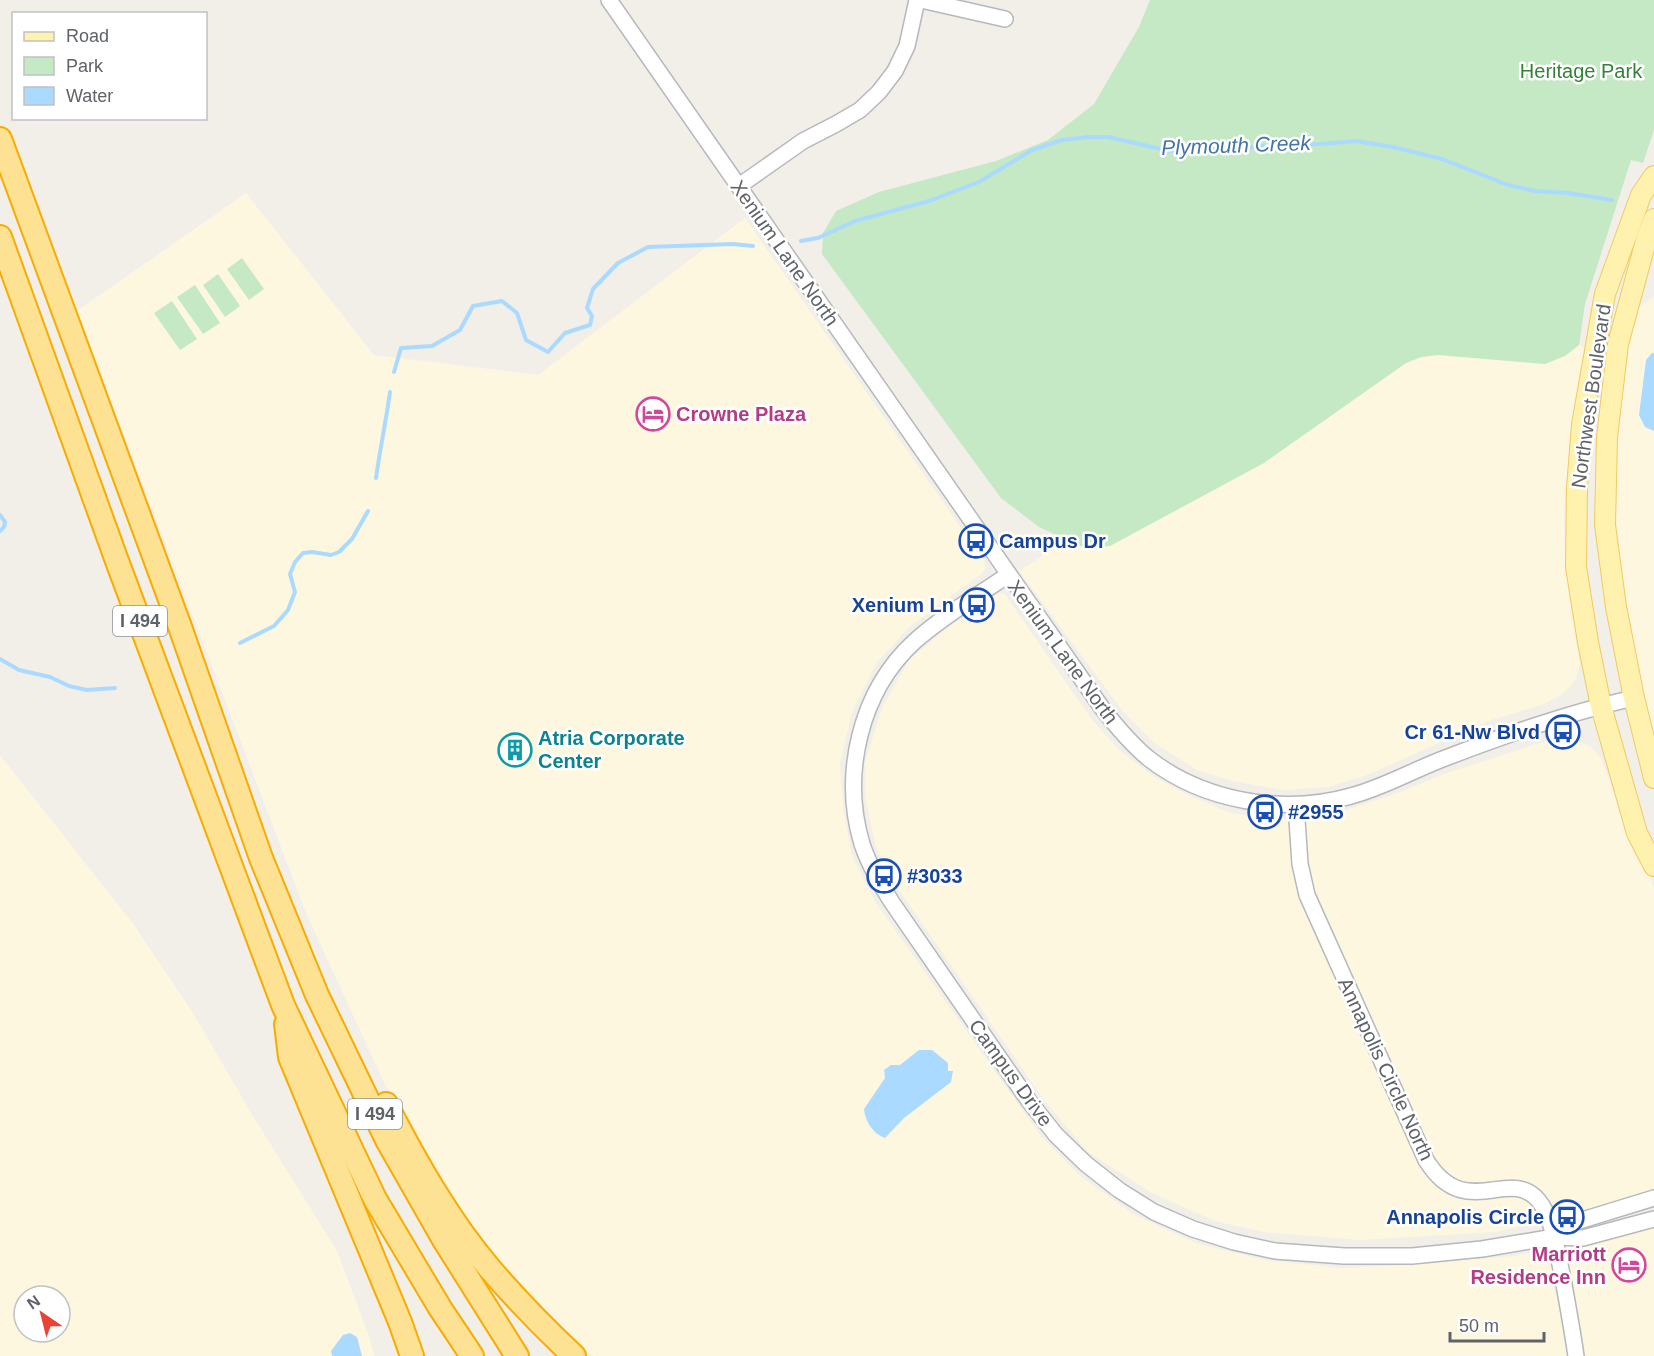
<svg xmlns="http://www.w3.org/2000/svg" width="1654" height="1356" viewBox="0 0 1654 1356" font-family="Arial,sans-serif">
<rect width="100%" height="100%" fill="#f1efe8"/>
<g fill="#fef7e0" fill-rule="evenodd">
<path d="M246 193 374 355 538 375 745 218 984 561 986 568 981 574 909 627 877 662 852 712 840 764 843 807 852 856 876 903 1040 1135 1079 1175 1133 1214 1198 1244 1266 1260 1341 1268 1386 1266 1515 1256 1654 1224V1356H594L576 1344 525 1295 459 1213 383 1080 306 913 77 311Z"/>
<path d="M1654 296V736L1649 723 1619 597 1611 497 1614 415 1631 314Z"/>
<path d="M1579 345 1586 349 1571 425 1564 514 1565 559 1571 610 1580 663 1576 679 1563 694 1544 704 1488 721 1367 775 1328 787 1284 790 1233 781 1197 770 1153 742 1122 710 1019 571 1067 540 1085 548 1406 363 1421 357 1438 355 1565 356Z"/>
<path d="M1002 593 1006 596 1092 720 1120 751 1155 777 1188 795 1231 813 1271 819 1328 816 1398 793 1447 773 1555 738 1576 740 1591 747 1601 758 1626 826 1654 887V1191L1598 1209 1496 1232 1360 1240 1264 1232 1215 1221 1152 1193 1088 1152 1044 1100 893 881 876 847 866 802 865 763 882 708 909 660 941 633 997 594Z"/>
<path d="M0 755 134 925 193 1013 251 1113 337 1251 369 1336 374 1356H0ZM24 1296H60V1332H24Z"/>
</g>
<g fill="#c5e8c5">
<path d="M1150 0H1654V130L1643 163 1631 160 1585 304 1579 345 1565 356 1545 364 1438 355 1421 357 1406 363 1264 463 1110 546 1085 548 1039 527 1001 498 822 254 823 233 836 211 879 192 996 161 1048 140 1094 104 1139 27Z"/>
<path d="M242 258 264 289 249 300 227 269Z"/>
<path d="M218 274 240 306 225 317 203 285Z"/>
<path d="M195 285 220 323 203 334 177 297Z"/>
<path d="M172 301 197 339 180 350 154 313Z"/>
</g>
<g fill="#aadaff">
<path d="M1652 353H1654V431L1645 427 1639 415 1646 360Z"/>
<path d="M919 1050H932L948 1063V1071H953L951 1082 904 1118 885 1138C873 1134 865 1121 864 1109L885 1078 884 1070 891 1065H900Z"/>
<path d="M350 1333 357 1337 362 1356H332L331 1351 343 1335Z"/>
</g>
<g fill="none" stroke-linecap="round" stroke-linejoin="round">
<g stroke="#aadaff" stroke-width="4">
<path d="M801 241 818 238 855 221 929 201 979 182 1032 150 1062 140 1089 137H1108L1170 151H1207L1264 146 1321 144 1356 141 1393 147 1442 159 1508 185 1535 191 1568 193 1612 200"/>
<path d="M394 372 401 348 432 346 460 330 473 306 502 301 517 313 526 340 548 352 565 333 590 325 592 316 587 308 593 289 618 263 648 247 733 244 753 246"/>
<path d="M376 478C380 449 386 421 390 392"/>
<path d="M0 515 5 522 4 527 0 531"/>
<path d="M240 643 274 626 288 610 295 592 290 574 295 562 303 553 312 552 331 555 339 552 352 539 368 511"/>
<path d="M0 659 19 670 50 677 69 686 87 690 115 688"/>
</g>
<defs>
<g id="minor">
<path d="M609 0 1102 708C1116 726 1130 743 1148 758 1204 802 1284 815 1351 796 1385 787 1415 769 1448 757 1508 734 1571 712 1634 698"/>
<path d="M921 0 1005 19"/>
<path d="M739 186 803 141 836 124 860 110 879 92 895 71 907 46 917 0"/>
<path d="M1008 575C977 596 943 616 915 641 860 691 841 774 862 844 869 865 880 883 891 901L1029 1101 1056 1135 1086 1164 1119 1190 1154 1212 1193 1229 1234 1242 1275 1251 1344 1256H1412L1482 1249 1554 1237 1583 1238 1654 1219"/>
<path d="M1296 805 1300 864 1307 895 1426 1160C1465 1223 1509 1166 1538 1200 1553 1217 1557 1252 1562 1274 1567 1301 1572 1328 1576 1356"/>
<path d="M1554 1237 1579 1221 1654 1198"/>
</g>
<g id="major">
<path d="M1654 176 1641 195 1605 294 1582 425 1577 488 1576 567 1588 642 1601 706 1637 833 1654 866"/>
<path d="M1654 219 1647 237 1618 344 1607 437 1605 525 1616 607 1634 698 1654 778"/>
</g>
<g id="highway">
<path d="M0 139 179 624 261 858 317 995 387 1140 444 1240 517 1356"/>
<path d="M0 237 117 561 283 1005 375 1199 440 1308 472 1356"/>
<path d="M286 1024 290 1057 400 1322 412 1356"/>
<path d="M386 1104C416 1162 449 1221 491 1270 517 1300 545 1329 574 1356"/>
</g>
</defs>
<use href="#minor" stroke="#b5b8bc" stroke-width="18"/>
<use href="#major" stroke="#f2c960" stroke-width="22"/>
<use href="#highway" stroke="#f9ab00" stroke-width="26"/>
<use href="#minor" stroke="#fff" stroke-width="15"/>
<use href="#major" stroke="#fff2af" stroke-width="20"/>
<use href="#highway" stroke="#fde293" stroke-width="22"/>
</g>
<defs>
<symbol id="hotel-ring" viewBox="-11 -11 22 22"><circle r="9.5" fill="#fff" stroke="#d1479c" stroke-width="1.5"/><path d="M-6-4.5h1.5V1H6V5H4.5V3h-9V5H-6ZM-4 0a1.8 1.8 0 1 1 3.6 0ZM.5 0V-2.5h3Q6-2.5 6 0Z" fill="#d1479c"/></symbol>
<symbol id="bus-ring" viewBox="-11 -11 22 22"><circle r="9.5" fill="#fff" stroke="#1a4fb4" stroke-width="1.5"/><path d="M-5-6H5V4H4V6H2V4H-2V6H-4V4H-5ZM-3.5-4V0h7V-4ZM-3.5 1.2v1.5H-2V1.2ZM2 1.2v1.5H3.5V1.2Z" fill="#1a4fb4"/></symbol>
<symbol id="building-ring" viewBox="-11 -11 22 22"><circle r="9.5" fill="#fff" stroke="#0f9aa8" stroke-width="1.5"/><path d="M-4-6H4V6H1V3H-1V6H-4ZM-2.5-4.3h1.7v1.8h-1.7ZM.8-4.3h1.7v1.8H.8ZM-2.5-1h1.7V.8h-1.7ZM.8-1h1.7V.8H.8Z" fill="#0f9aa8"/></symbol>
</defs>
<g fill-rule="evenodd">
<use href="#hotel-ring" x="634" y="395" width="38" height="38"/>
<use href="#bus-ring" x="957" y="522" width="38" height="38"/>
<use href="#bus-ring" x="958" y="586" width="38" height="38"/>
<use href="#bus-ring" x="1544" y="713" width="38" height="38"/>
<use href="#building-ring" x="496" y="731" width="38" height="38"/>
<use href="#bus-ring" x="1246" y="793" width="38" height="38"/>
<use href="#bus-ring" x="865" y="857" width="38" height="38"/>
<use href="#bus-ring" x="1548" y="1198" width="38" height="38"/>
<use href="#hotel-ring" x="1610" y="1246" width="38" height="38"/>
</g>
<g text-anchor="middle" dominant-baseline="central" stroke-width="5" stroke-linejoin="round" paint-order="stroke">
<g fill="#fff" stroke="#8f9295" stroke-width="1.5">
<rect x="113" y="606" width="54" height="30" rx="4.5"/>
<rect x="348" y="1099" width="54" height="30" rx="4.5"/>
</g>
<g font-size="18" font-weight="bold" fill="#5f6368">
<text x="140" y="621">I 494</text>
<text x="375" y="1114">I 494</text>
</g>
<g font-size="20" fill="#348238" stroke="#fff">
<text x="1581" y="71">Heritage Park</text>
</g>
<g font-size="20" fill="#5f6368" stroke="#fff">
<text transform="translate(785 253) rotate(55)">Xenium Lane North</text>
<text transform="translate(1591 396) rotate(-82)">Northwest Boulevard</text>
<text transform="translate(1063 652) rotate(54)">Xenium Lane North</text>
<text transform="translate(1386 1069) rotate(65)">Annapolis Circle North</text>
<text transform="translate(1011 1073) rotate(54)">Campus Drive</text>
</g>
<g font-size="20" font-weight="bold" fill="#b23c85" stroke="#fff" text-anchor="start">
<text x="676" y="414">Crowne Plaza</text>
<text x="1606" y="1254" text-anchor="end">Marriott<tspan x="1606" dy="23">Residence Inn</tspan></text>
</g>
<g font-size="20" font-weight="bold" fill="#164399" stroke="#fff" text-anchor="start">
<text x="999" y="541">Campus Dr</text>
<text x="954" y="605" text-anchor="end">Xenium Ln</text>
<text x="1540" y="732" text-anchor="end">Cr 61-Nw Blvd</text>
<text x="1288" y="812">#2955</text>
<text x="907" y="876">#3033</text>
<text x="1544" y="1217" text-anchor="end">Annapolis Circle</text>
</g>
<g font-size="20" font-weight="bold" fill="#0d838f" stroke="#fff" text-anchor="start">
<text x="538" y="738">Atria Corporate<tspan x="538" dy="23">Center</tspan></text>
</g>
<g font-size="21" font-style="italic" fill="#4174aa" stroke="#fff">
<text transform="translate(1236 145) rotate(-2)">Plymouth Creek</text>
</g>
</g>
<rect x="12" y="12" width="195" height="108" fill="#ffffff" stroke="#bfc1c3" stroke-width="1.5"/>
<rect x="24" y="32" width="30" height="9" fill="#fff2af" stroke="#bfc1c3" stroke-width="1.5"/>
<text x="66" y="42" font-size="18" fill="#5f6368">Road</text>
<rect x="24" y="57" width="30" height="18" fill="#c5e8c5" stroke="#bfc1c3" stroke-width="1.5"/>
<text x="66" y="72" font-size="18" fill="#5f6368">Park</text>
<rect x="24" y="87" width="30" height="18" fill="#aadaff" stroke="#bfc1c3" stroke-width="1.5"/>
<text x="66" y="102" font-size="18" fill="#5f6368">Water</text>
<g transform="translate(42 1314) rotate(325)"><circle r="28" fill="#ffffff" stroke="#bfc1c3" stroke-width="1.5"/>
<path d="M0-4.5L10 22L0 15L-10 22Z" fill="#ea4335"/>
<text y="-9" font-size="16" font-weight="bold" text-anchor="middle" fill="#5f6368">N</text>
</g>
<path d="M1450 1332v9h94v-9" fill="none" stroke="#5f6368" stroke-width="3"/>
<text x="1459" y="1332" font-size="18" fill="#5f6368" stroke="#ffffff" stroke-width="4.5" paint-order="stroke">50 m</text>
</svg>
